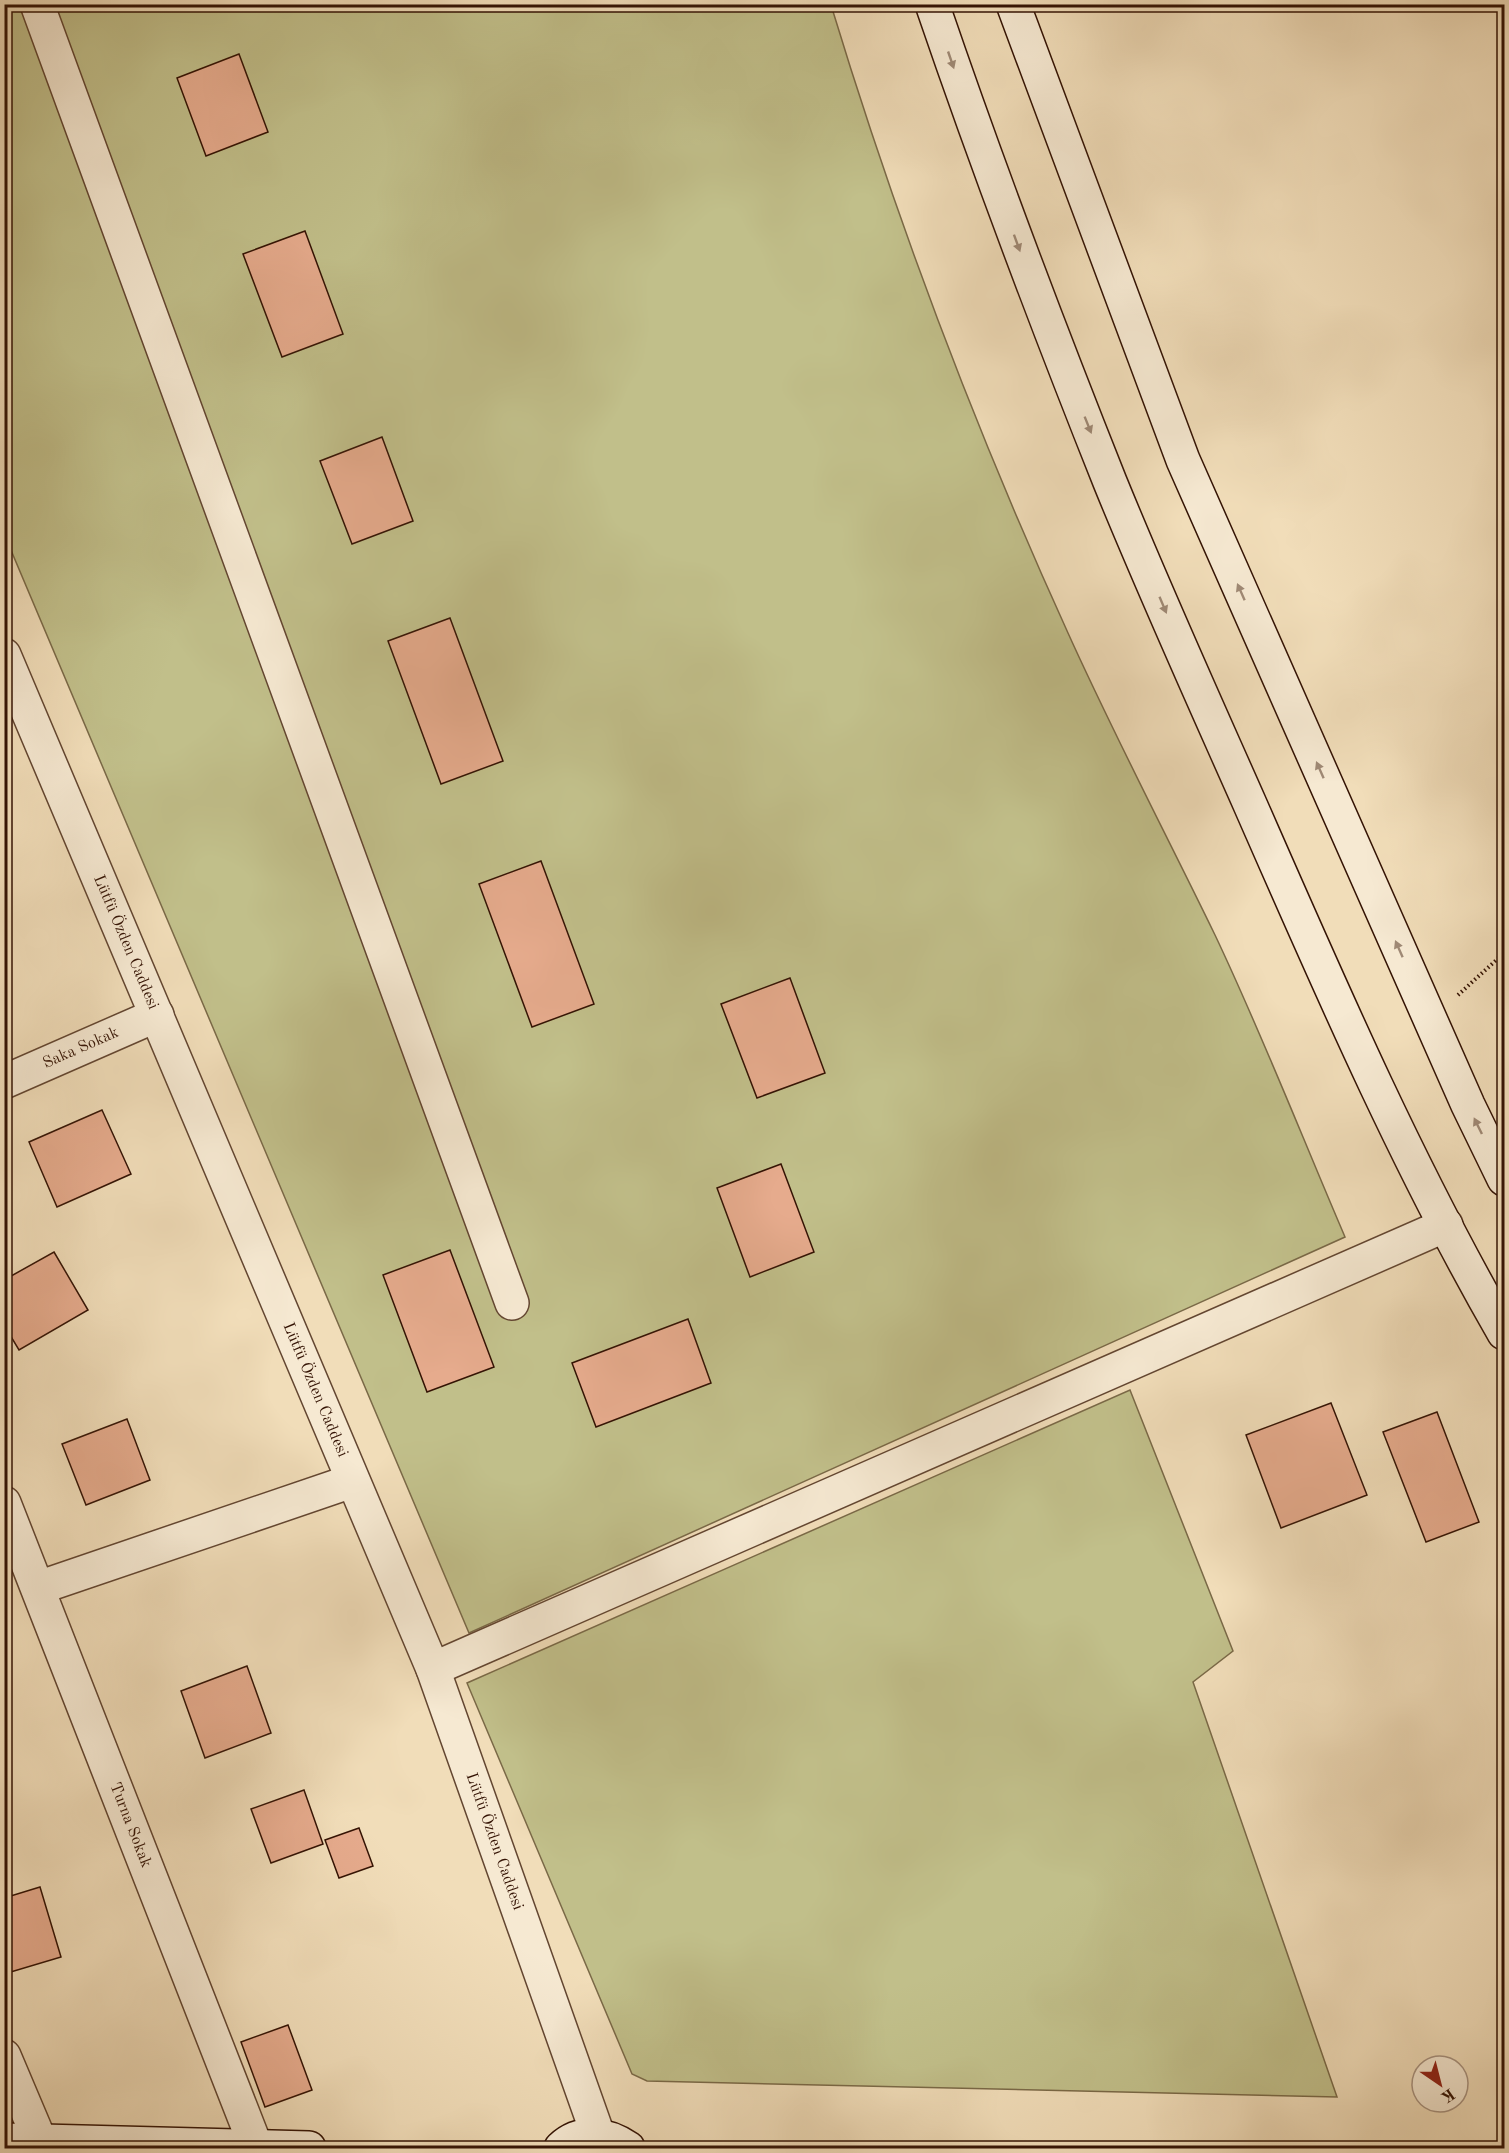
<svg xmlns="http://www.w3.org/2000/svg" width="1509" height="2153" viewBox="0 0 1509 2153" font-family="'Old Standard TT',serif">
<rect width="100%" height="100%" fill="#f1ddb9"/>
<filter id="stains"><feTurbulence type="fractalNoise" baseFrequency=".00333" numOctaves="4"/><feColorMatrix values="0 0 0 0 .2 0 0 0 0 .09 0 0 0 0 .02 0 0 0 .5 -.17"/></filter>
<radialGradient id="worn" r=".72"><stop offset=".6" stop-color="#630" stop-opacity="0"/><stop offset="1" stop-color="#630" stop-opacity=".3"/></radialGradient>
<g fill="#c1bf8a" stroke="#7a6947" stroke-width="1.5">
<path d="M4 5H831C896 219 975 429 1068 633 1114 735 1166 834 1215 935 1262 1034 1302 1137 1345 1237L469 1633 5 536Z"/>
<path d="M1130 1390 1233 1651 1193 1682 1337 2097 647 2081 632 2074 467 1683Z"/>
</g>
<g fill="#e6ab8d" stroke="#341304" stroke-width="1.5">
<path d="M239 54 268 132 206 156 177 78Z"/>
<path d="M305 231 343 334 282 357 243 254Z"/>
<path d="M382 437 413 521 352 544 320 461Z"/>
<path d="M450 618 503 761 441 784 388 641Z"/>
<path d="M541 861 594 1004 532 1027 479 884Z"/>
<path d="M790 978 825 1073 757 1098 721 1004Z"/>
<path d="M102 1110 131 1174 57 1207 29 1142Z"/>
<path d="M781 1164 814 1252 750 1277 717 1188Z"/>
<path d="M450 1250 494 1367 427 1392 383 1275Z"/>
<path d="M54 1252 88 1310 19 1350 4 1325V1280Z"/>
<path d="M688 1319 711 1383 596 1427 572 1363Z"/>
<path d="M1331 1403 1367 1495 1281 1528 1246 1435Z"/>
<path d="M1437 1412 1479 1522 1426 1542 1383 1432Z"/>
<path d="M127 1419 150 1480 86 1505 62 1444Z"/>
<path d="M247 1666 271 1733 205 1758 181 1691Z"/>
<path d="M304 1790 323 1844 271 1863 251 1809Z"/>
<path d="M359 1828 373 1866 339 1878 325 1840Z"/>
<path d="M40 1887 61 1957 4 1974V1898Z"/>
<path d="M288 2025 312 2090 265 2107 241 2042Z"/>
</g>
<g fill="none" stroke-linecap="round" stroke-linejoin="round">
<defs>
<g id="street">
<path d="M37 4 512 1303"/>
<path id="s1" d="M4 655 433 1669 598 2135"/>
<path id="s2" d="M4 1082 157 1015"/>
<path id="s3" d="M4 1503 256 2147"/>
<path d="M38 1588 352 1481"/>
<path d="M433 1669 1446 1225"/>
<path d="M4 2056 40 2141"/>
</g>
<g id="secondary">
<path d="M932 4C987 165 1047 324 1110 482 1154 590 1202 696 1249 802 1328 982 1406 1163 1504 1333"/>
<path d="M1013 4 1183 460 1468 1105 1504 1179"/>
<path d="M4 2140 309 2148"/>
<path d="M561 2148C581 2129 608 2134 628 2148"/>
</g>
</defs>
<use href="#street" stroke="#634631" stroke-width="36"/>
<use href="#secondary" stroke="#341304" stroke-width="36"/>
<path stroke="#341304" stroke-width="4" stroke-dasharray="1.5 3" stroke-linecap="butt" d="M1458 995 1504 953"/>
<use href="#street" stroke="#f6e9d2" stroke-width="33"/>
<use href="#secondary" stroke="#f6e9d2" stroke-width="33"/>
</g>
<defs><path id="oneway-solid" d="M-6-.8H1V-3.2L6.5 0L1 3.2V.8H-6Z" transform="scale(1.5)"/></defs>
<g fill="#9f8975">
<use href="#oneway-solid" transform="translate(951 60) rotate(71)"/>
<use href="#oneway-solid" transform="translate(1017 243) rotate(70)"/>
<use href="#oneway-solid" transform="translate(1088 425) rotate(68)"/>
<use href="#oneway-solid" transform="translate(1241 592) rotate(-114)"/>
<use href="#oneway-solid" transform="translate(1163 605) rotate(67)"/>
<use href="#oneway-solid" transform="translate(1320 770) rotate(-114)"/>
<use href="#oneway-solid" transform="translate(1399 949) rotate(-114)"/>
<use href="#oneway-solid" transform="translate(1478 1126) rotate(-116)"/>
</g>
<g text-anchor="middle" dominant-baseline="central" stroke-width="4.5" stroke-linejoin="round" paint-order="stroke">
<g font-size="16" fill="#341304" stroke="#f6e9d2">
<text stroke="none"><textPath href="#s1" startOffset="312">Lütfü Özden Caddesi</textPath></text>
<text stroke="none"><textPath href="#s2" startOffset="84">Saka Sokak</textPath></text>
<text stroke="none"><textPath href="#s1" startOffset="798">Lütfü Özden Caddesi</textPath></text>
<text stroke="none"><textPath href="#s3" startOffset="346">Turna Sokak</textPath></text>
<text stroke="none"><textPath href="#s1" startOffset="1284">Lütfü Özden Caddesi</textPath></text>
</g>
</g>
<rect width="1509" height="2153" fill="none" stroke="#f1ddb9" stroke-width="24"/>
<rect x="6" y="6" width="1497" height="2141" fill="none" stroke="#341304" stroke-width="3"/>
<rect x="12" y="12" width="1485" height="2129" fill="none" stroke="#341304" stroke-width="1.5"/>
<g transform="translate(1440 2084) rotate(145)"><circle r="28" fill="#f6e9d2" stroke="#a89380" stroke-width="1.5"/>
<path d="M0-4.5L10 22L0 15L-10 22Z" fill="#8f2418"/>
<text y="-9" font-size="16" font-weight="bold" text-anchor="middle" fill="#341304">K</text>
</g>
<rect width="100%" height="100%" filter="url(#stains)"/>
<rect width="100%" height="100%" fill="url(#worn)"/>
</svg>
